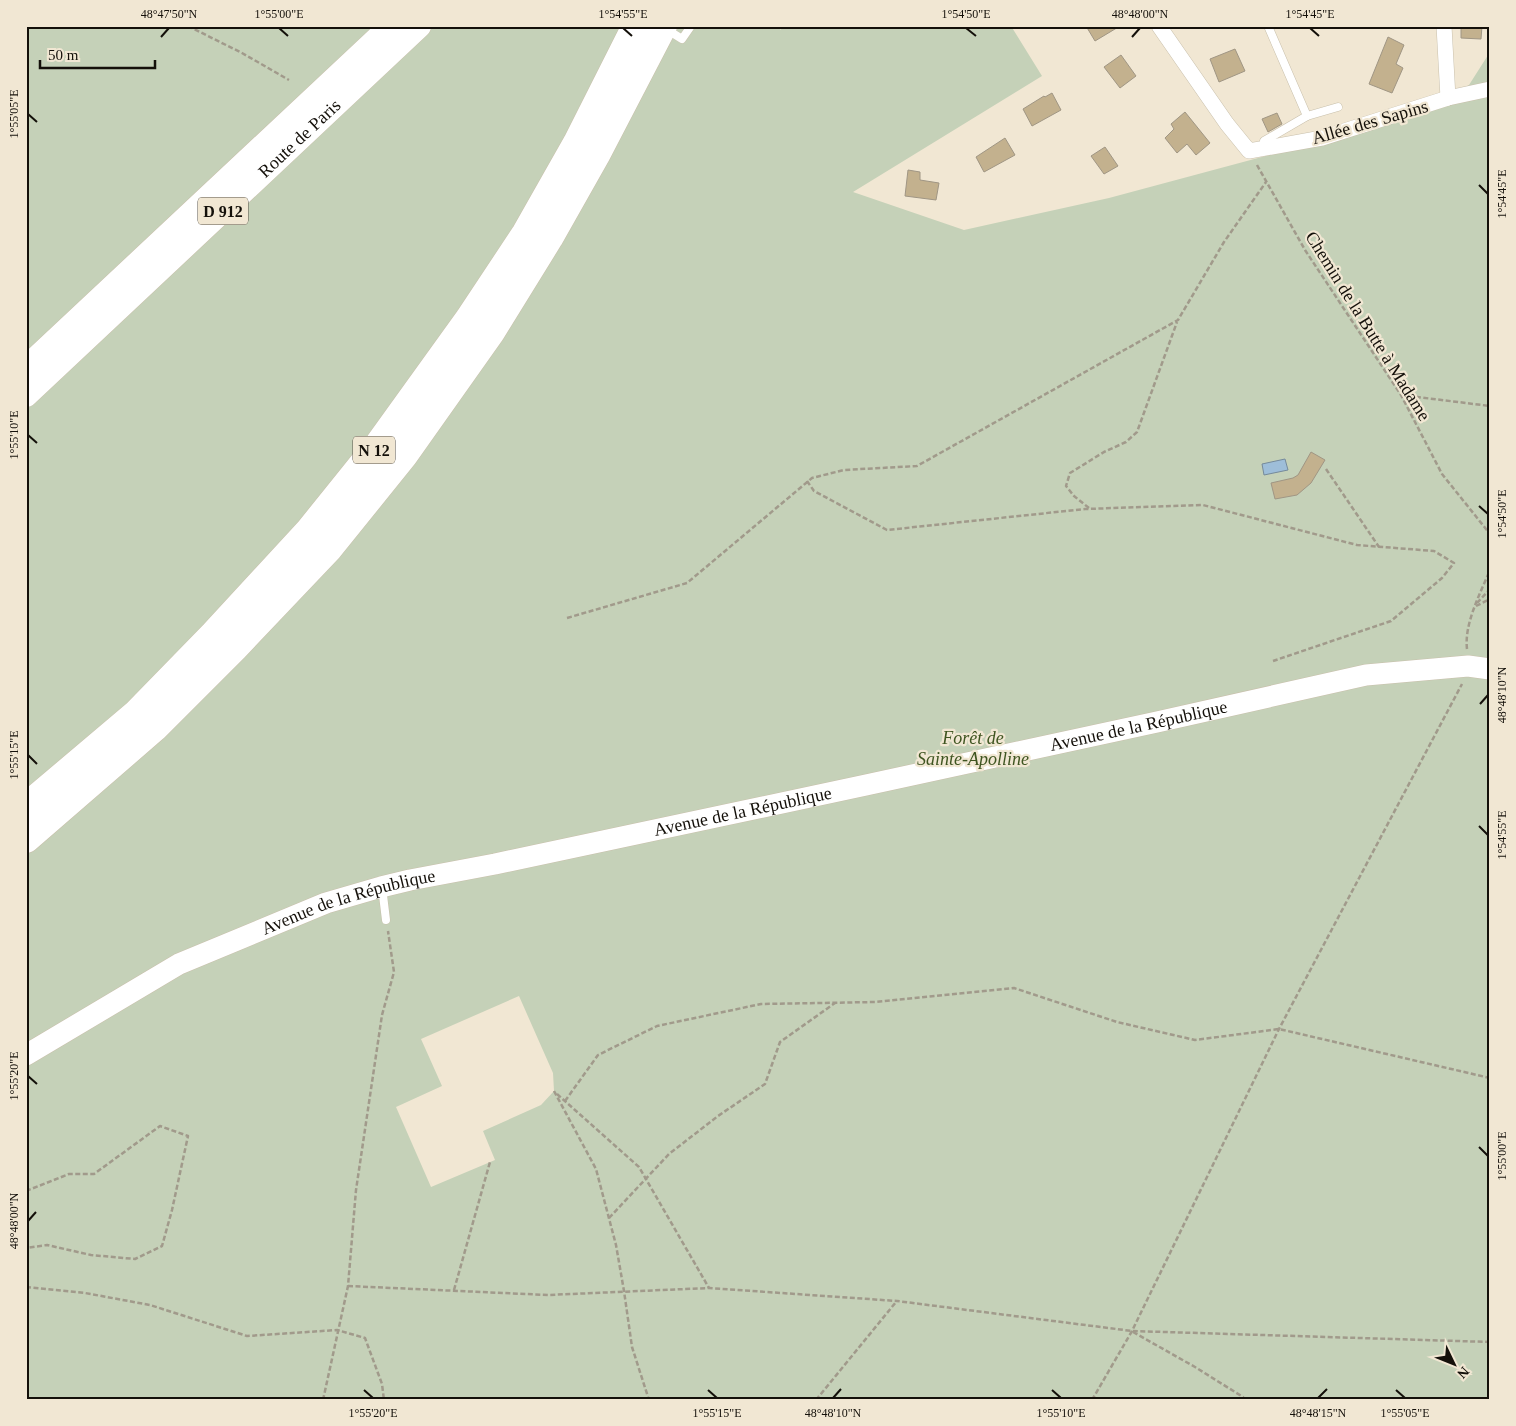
<svg xmlns="http://www.w3.org/2000/svg" width="1516" height="1426" viewBox="0 0 1516 1426" font-family="Georgia,serif">
<rect width="100%" height="100%" fill="#f1e7d3"/>
<path fill="#c5d1b8" fill-rule="evenodd" d="M26 26H781L780 30 786 26H1011L1042 76 853 192 964 230 1109 198 1415 116 1469 85 1490 52V1400H26ZM519 996 553 1073 554 1091 541 1105 483 1131 495 1160 431 1187 396 1107 442 1086 421 1039Z"/>
<path fill="#9ebed9" stroke="#758a9b" d="M1285 459 1288 470 1264 475 1262 464Z"/>
<g fill="#c3b18e" stroke="#a09684">
<path d="M1086 26H1120L1095 41Z"/>
<path d="M1461 26H1482L1481 39 1461 38Z"/>
<path d="M1388 37 1404 45 1396 64 1403 68 1392 93 1369 84Z"/>
<path d="M1235 49 1245 71 1219 82 1210 59Z"/>
<path d="M1121 55 1136 76 1120 88 1104 67Z"/>
<path d="M1052 93 1061 110 1032 126 1023 109 1044 96 1045 97Z"/>
<path d="M1185 112 1210 143 1196 155 1187 144 1177 153 1165 138 1174 129 1171 124Z"/>
<path d="M1277 113 1282 124 1268 132 1262 119Z"/>
<path d="M1005 138 1015 155 984 172 976 157Z"/>
<path d="M1105 147 1118 166 1104 174 1091 156Z"/>
<path d="M908 170 920 172V180L939 183 936 200 905 196Z"/>
<path d="M1311 452 1325 460 1311 483 1297 495 1275 499 1271 483 1293 478 1298 475Z"/>
</g>
<g fill="none" stroke-linecap="round" stroke-linejoin="round">
<defs>
<g id="lane">
<path d="M1268 26 1307 116"/>
<path d="M666 29 682 39 691 26"/>
<path d="M1265 148 1264 141 1307 116 1338 107"/>
<path d="M382 887 386 920"/>
</g>
<g id="street">
<path d="M1159 26 1227 124 1249 151 1322 138 1448 98 1490 89"/>
<path d="M1444 26 1448 98"/>
</g>
<g id="secondary">
<path id="s1" d="M26 1055 179 964 326 903 381 887 410 880 495 864 866 785 1157 722 1366 675 1468 666 1490 669"/>
</g>
<g id="primary">
<path d="M26 368 391 26"/>
<path id="s2" d="M26 395 419 26"/>
</g>
<g id="highway">
<path d="M26 807 136 714 214 634 309 531 379 444 469 319 526 233 577 143 636 26"/>
<path d="M26 839 154 728 234 648 329 548 404 455 491 332 549 238 597 153 663 26"/>
</g>
</defs>
<use href="#lane" stroke="#c9c0ac" stroke-width="9"/>
<use href="#street" stroke="#c9c0ac" stroke-width="16"/>
<use href="#secondary" stroke="#c9c0ac" stroke-width="22"/>
<use href="#primary" stroke="#c9c0ac" stroke-width="25"/>
<use href="#highway" stroke="#c9c0ac" stroke-width="29"/>
<g stroke="#a19a8b" stroke-width="2.5" stroke-dasharray="5 2.5" stroke-linecap="butt">
<path d="M188 26 242 53 289 80"/>
<path d="M1257 165 1305 250 1401 395 1442 474 1490 534"/>
<path d="M1401 395 1490 406"/>
<path d="M1326 469 1379 547"/>
<path d="M807 481 814 491 887 530 1085 509 1203 505 1357 545 1434 551 1454 563 1442 578 1391 621 1273 661"/>
<path d="M1089 508 1074 496 1066 486 1070 473 1104 452 1126 442 1137 432 1177 322"/>
<path d="M1477 603 1490 589"/>
<path d="M1476 606 1490 599"/>
<path d="M567 618 687 583 812 478 844 470 917 466 1178 320 1224 242 1266 182"/>
<path d="M1467 649C1464 624 1480 594 1490 570"/>
<path d="M554 1091 596 1169 616 1245 624 1291 632 1347 649 1400"/>
<path d="M557 1094 639 1167 709 1288"/>
<path d="M565 1101 598 1055 657 1026 761 1004 876 1002 1014 988 1117 1022 1195 1040 1279 1029 1490 1078"/>
<path d="M26 1191 69 1174H94L160 1126 188 1136 172 1210 162 1246 135 1259 91 1255 47 1245 26 1248"/>
<path d="M609 1218 669 1154 718 1116 765 1084 780 1042 835 1003"/>
<path d="M348 1286 548 1295 709 1288 897 1301 1132 1331 1490 1342"/>
<path d="M26 1287 85 1293 150 1305 247 1336 337 1330 365 1338 382 1384 384 1400"/>
<path d="M454 1290 490 1162"/>
<path d="M1133 1332 1195 1367 1243 1397 1244 1400"/>
<path d="M323 1400 348 1286 356 1190 382 1015 394 972 388 931"/>
<path d="M816 1400 896 1302"/>
<path d="M1092 1400 1132 1331 1279 1029 1462 684"/>
</g>
<use href="#lane" stroke="#fff" stroke-width="8"/>
<use href="#street" stroke="#fff" stroke-width="15"/>
<use href="#secondary" stroke="#fff" stroke-width="21"/>
<use href="#primary" stroke="#fff" stroke-width="24"/>
<use href="#highway" stroke="#fff" stroke-width="28"/>
</g>
<path fill="none" stroke="#14100a" stroke-width="2" d="M279 28 288 36M623 28 632 36M966 28 976 36M1310 28 1319 36M161 37 169 28M1132 37 1140 28M28 114 37 122M1479 185 1488 194M28 435 37 443M1479 506 1488 514M1480 704 1488 695M28 755 37 764M1479 826 1488 835M28 1076 37 1084M1479 1147 1488 1156M28 1221 36 1212M364 1390 373 1398M708 1390 717 1398M1052 1390 1061 1398M1396 1390 1405 1398M833 1398 841 1389M1318 1398 1327 1389"/>
<g text-anchor="middle" dominant-baseline="central" stroke-width="4.5" stroke-linejoin="round" paint-order="stroke">
<g fill="#f1e7d3" stroke="#565046" stroke-width="1">
<rect x="198" y="197.5" width="50" height="27" rx="4"/>
<rect x="353" y="436.5" width="42" height="27" rx="4"/>
</g>
<g font-size="16" font-weight="bold" fill="#14100a">
<text x="223" y="211">D 912</text>
<text x="374" y="450">N 12</text>
</g>
<g font-size="18" fill="#14100a" stroke="#f1e7d3">
<text transform="translate(1370 122) rotate(-16)">Allée des Sapins</text>
<text stroke="none"><textPath href="#s2" startOffset="375">Route de Paris</textPath></text>
<text transform="translate(1368 326) rotate(58)">Chemin de la Butte à Madame</text>
<text stroke="none"><textPath href="#s1" startOffset="1169">Avenue de la République</textPath></text>
<text stroke="none"><textPath href="#s1" startOffset="764">Avenue de la République</textPath></text>
<text stroke="none"><textPath href="#s1" startOffset="359">Avenue de la République</textPath></text>
</g>
<g font-size="18" font-style="italic" fill="#3f5521" stroke="#f1e7d3">
<text x="973" y="738">Forêt de<tspan x="973" dy="21">Sainte-Apolline</tspan></text>
</g>
</g>
<rect width="1516" height="1426" fill="none" stroke="#f1e7d3" stroke-width="55"/>
<g transform="translate(1454 1364) rotate(133)" stroke="#f1e7d3" stroke-width="4" paint-order="stroke">
<path d="M0-4L9 19L0 12L-9 19Z" fill="#14100a"/>
<text y="-8" font-size="14" font-weight="bold" text-anchor="middle" fill="#14100a">N</text>
</g>
<path d="M40 60v8h115v-8" fill="none" stroke="#14100a" stroke-width="2.5"/>
<text x="48" y="60" font-size="15" fill="#14100a" stroke="#f1e7d3" stroke-width="4" paint-order="stroke">50 m</text>
<rect x="28" y="28" width="1460" height="1370" fill="none" stroke="#14100a" stroke-width="2"/>
<g font-size="12" text-anchor="middle" fill="#14100a">
<text x="169" y="18">48°47'50"N</text>
<text x="279" y="18">1°55'00"E</text>
<text x="623" y="18">1°54'55"E</text>
<text x="966" y="18">1°54'50"E</text>
<text x="1140" y="18">48°48'00"N</text>
<text x="1310" y="18">1°54'45"E</text>
<text transform="translate(14 114) rotate(-90)" y="4">1°55'05"E</text>
<text transform="translate(1502 194) rotate(-90)" y="4">1°54'45"E</text>
<text transform="translate(14 435) rotate(-90)" y="4">1°55'10"E</text>
<text transform="translate(1502 514) rotate(-90)" y="4">1°54'50"E</text>
<text transform="translate(1502 695) rotate(-90)" y="4">48°48'10"N</text>
<text transform="translate(14 755) rotate(-90)" y="4">1°55'15"E</text>
<text transform="translate(1502 835) rotate(-90)" y="4">1°54'55"E</text>
<text transform="translate(14 1076) rotate(-90)" y="4">1°55'20"E</text>
<text transform="translate(1502 1156) rotate(-90)" y="4">1°55'00"E</text>
<text transform="translate(14 1221) rotate(-90)" y="4">48°48'00"N</text>
<text x="373" y="1417">1°55'20"E</text>
<text x="717" y="1417">1°55'15"E</text>
<text x="833" y="1417">48°48'10"N</text>
<text x="1061" y="1417">1°55'10"E</text>
<text x="1318" y="1417">48°48'15"N</text>
<text x="1405" y="1417">1°55'05"E</text>
</g>
</svg>
